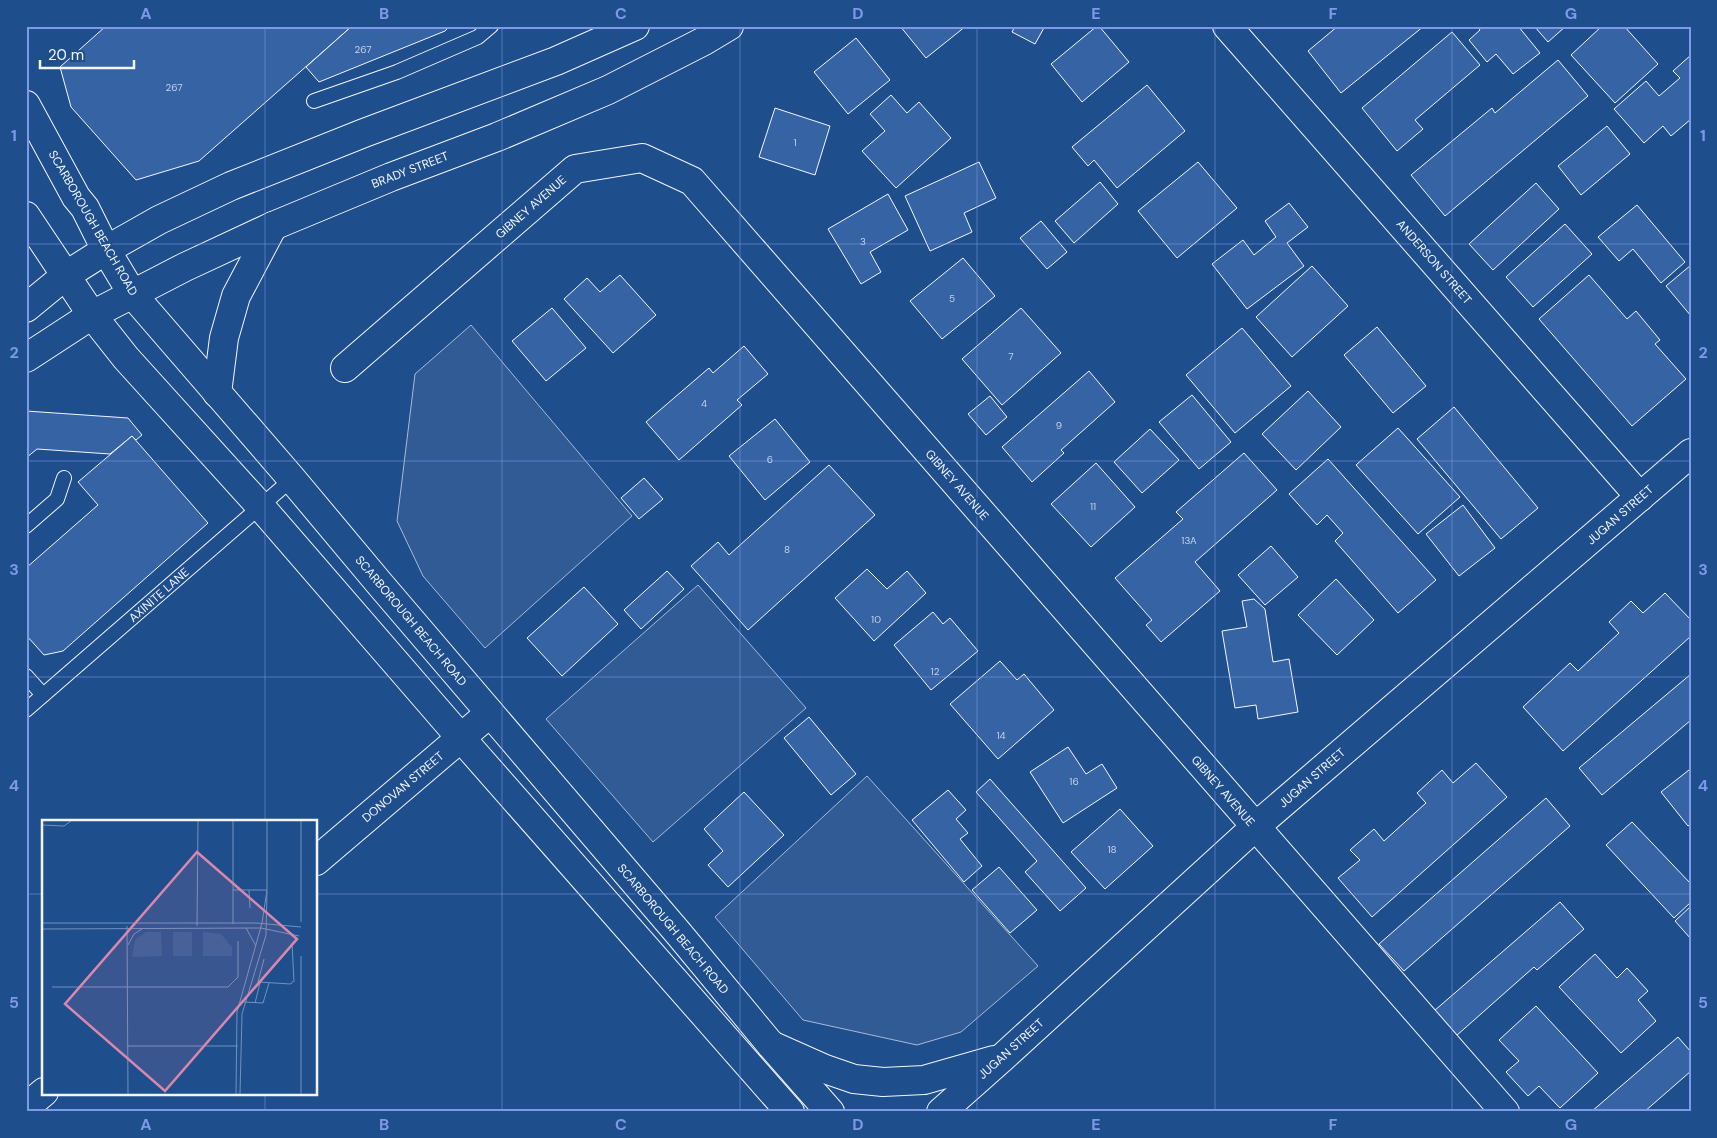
<svg xmlns="http://www.w3.org/2000/svg" width="1717" height="1138" viewBox="0 0 1717 1138" font-family="'DM Sans',sans-serif">
<rect width="100%" height="100%" fill="#1f4e8c"/>
<g fill="#305b95" stroke="#a8bbd7">
<path d="M471 325 632 516 485 648 423 576 397 521 415 374Z"/>
<path d="M698 585 806 708 653 842 546 719Z"/>
<path d="M867 776 1038 966 961 1032 917 1045 803 1020 715 917Z"/>
</g>
<g fill="#3563a3" stroke="#f2f6ff">
<path d="M106 26H352L199 161 136 180 71 107 60 67Z"/>
<path d="M352 26H450L445 31 319 82 306 67Z"/>
<path d="M900 26H966L926 58Z"/>
<path d="M1015 26H1045L1035 44 1012 32Z"/>
<path d="M1097 26H1099L1129 62 1082 102 1051 64Z"/>
<path d="M1338 26H1424L1341 93 1308 51Z"/>
<path d="M1477 26H1518L1540 53 1513 74 1496 54 1487 62 1469 40 1480 30Z"/>
<path d="M1534 26H1566L1548 42Z"/>
<path d="M1602 26H1624L1658 64 1615 103 1571 55Z"/>
<path d="M1452 32 1480 65 1415 120 1423 129 1397 151 1362 108Z"/>
<path d="M856 38 890 80 848 114 814 72Z"/>
<path d="M1691 55V119L1671 136 1663 126 1644 143 1614 109 1646 81 1659 96 1680 78 1673 71Z"/>
<path d="M1558 60 1588 96 1445 216 1411 175 1492 108 1495 113Z"/>
<path d="M1147 85 1185 131 1117 188 1094 160 1088 166 1072 147Z"/>
<path d="M891 95 907 113 919 102 951 138 896 188 862 151 885 131 870 114Z"/>
<path d="M775 108 830 126 815 175 759 157Z"/>
<path d="M1607 126 1630 154 1581 195 1558 166Z"/>
<path d="M979 162 996 198 964 213 972 232 930 251 905 196Z"/>
<path d="M1198 162 1237 208 1177 258 1138 211Z"/>
<path d="M1100 182 1118 204 1074 243 1055 221Z"/>
<path d="M1536 183 1559 209 1493 270 1469 244Z"/>
<path d="M888 194 908 230 870 252 881 272 861 284 828 229Z"/>
<path d="M1289 203 1308 227 1287 243 1304 266 1247 309 1212 264 1243 240 1254 255 1276 237 1265 221Z"/>
<path d="M1637 205 1685 262 1661 283 1633 249 1619 261 1598 237Z"/>
<path d="M1041 221 1067 252 1047 269 1020 238Z"/>
<path d="M1565 224 1592 254 1533 307 1506 277Z"/>
<path d="M963 258 995 296 942 339 910 301Z"/>
<path d="M1691 265V316L1666 286Z"/>
<path d="M1312 266 1348 306 1292 357 1256 317Z"/>
<path d="M620 275 656 315 613 353 564 299 587 278 600 292Z"/>
<path d="M1589 275 1627 319 1636 311 1660 340 1655 344 1686 379 1632 426 1539 319Z"/>
<path d="M552 308 586 348 546 381 512 341Z"/>
<path d="M1021 308 1061 353 1002 405 962 359Z"/>
<path d="M1377 327 1426 386 1393 413 1344 355Z"/>
<path d="M1242 328 1291 386 1235 433 1186 375Z"/>
<path d="M744 346 768 374 737 400 742 405 679 460 646 422 709 368 713 373Z"/>
<path d="M1089 371 1115 402 1061 450 1064 453 1032 482 1002 447Z"/>
<path d="M1308 391 1341 427 1296 470 1262 434Z"/>
<path d="M1192 395 1231 442 1199 469 1159 422Z"/>
<path d="M990 396 1007 417 986 435 968 414Z"/>
<path d="M1454 407 1538 508 1501 539 1417 439Z"/>
<path d="M26 411 128 418 142 435 136 440 132 436 110 454 37 449 26 458Z"/>
<path d="M775 419 810 462 765 500 729 456Z"/>
<path d="M1398 428 1460 497 1418 534 1356 465Z"/>
<path d="M1150 429 1179 460 1142 493 1114 462Z"/>
<path d="M132 436 208 523 63 651 44 655 26 635V568L98 505 78 482Z"/>
<path d="M1244 453 1277 490 1195 562 1220 591 1161 642 1146 625 1152 620 1115 578 1183 519 1176 512Z"/>
<path d="M1328 459 1436 580 1398 613 1335 541 1343 533 1327 515 1317 525 1289 494Z"/>
<path d="M1096 463 1135 507 1091 547 1051 504Z"/>
<path d="M829 465 875 515 748 630 691 566 718 542 729 555Z"/>
<path d="M644 478 663 499 639 519 621 498Z"/>
<path d="M1463 505 1495 548 1459 576 1426 534Z"/>
<path d="M1271 546 1298 577 1265 605 1238 575Z"/>
<path d="M867 569 887 589 907 571 926 593 874 641 835 598Z"/>
<path d="M667 571 684 589 641 629 624 610Z"/>
<path d="M1336 579 1374 620 1337 655 1298 615Z"/>
<path d="M584 587 618 624 562 676 527 638Z"/>
<path d="M1665 593 1691 620V636L1563 751 1523 707 1570 663 1578 671 1619 633 1609 622 1631 601 1643 613Z"/>
<path d="M1254 599 1265 609 1273 662 1289 659 1298 712 1258 719 1256 705 1235 708 1222 631 1247 627 1242 601Z"/>
<path d="M933 612 943 624 950 618 978 651 931 690 894 645Z"/>
<path d="M1000 661 1017 680 1024 674 1054 710 998 759 950 704Z"/>
<path d="M1691 674V720L1602 795 1579 768Z"/>
<path d="M809 717 856 774 831 795 784 738Z"/>
<path d="M1068 747 1086 774 1102 764 1117 788 1063 823 1030 772Z"/>
<path d="M1476 763 1507 797 1372 917 1338 878 1360 860 1350 850 1374 829 1384 841 1426 803 1417 793 1442 770 1453 783Z"/>
<path d="M1689 770 1691 773V824L1688 826 1661 792Z"/>
<path d="M990 779 1086 888 1060 911 1025 872 1037 861 976 792Z"/>
<path d="M948 790 966 810 956 819 968 833 960 839 982 866 964 882 912 820Z"/>
<path d="M744 792 784 835 728 887 708 865 723 851 704 829Z"/>
<path d="M1546 798 1570 826 1404 971 1379 944Z"/>
<path d="M1120 809 1153 846 1105 889 1071 852Z"/>
<path d="M1632 822 1691 884V902L1674 918 1606 845Z"/>
<path d="M999 867 1037 910 1010 933 972 890Z"/>
<path d="M1560 902 1584 929 1537 970 1534 967 1456 1036 1434 1011Z"/>
<path d="M1691 906V939L1675 921Z"/>
<path d="M1595 954 1617 978 1627 968 1648 991 1638 1000 1656 1021 1621 1053 1559 987Z"/>
<path d="M1536 1006 1598 1073 1560 1108 1539 1086 1528 1096 1506 1072 1519 1061 1499 1040Z"/>
<path d="M1678 1037 1691 1052V1071L1644 1112H1591Z"/>
</g>
<g fill="none" stroke-linecap="round" stroke-linejoin="round">
<defs>
<g id="lane">
<path d="M314 101 397 72 478 37 491 26"/>
<path d="M26 526 57 499 64 478"/>
<path d="M26 676 43 695"/>
<path d="M26 710 292 479"/>
</g>
<g id="street">
<path d="M1227 26 1640 497"/>
<path d="M345 368 575 169 642 158 692 181 1505 1112"/>
<path d="M316 861 490 713"/>
<path d="M771 1045 825 1069 854 1079 883 1082 924 1080 994 1060"/>
<path d="M26 1107 44 1092"/>
<path d="M941 1112 1003 1057 1255 827 1691 453"/>
</g>
<g id="primary">
<path d="M26 105 76 197 85 208 106 250 133 295 292 479 379 583 679 934 771 1045 830 1112"/>
<path d="M26 216 92 315 126 358 261 507 461 738 790 1112"/>
<path d="M26 308 65 276 106 250 159 220 231 186 364 133 556 61 635 26"/>
<path d="M26 358 92 315 185 267 273 226 391 177 497 137 608 90 704 41 729 26"/>
<path d="M217 393 224 338 236 296 273 226"/>
</g>
</defs>
<use href="#lane" stroke="#f2f6ff" stroke-width="16"/>
<use href="#street" stroke="#f2f6ff" stroke-width="30"/>
<use href="#primary" stroke="#f2f6ff" stroke-width="30"/>
<use href="#lane" stroke="#1f4e8c" stroke-width="14"/>
<use href="#street" stroke="#1f4e8c" stroke-width="28"/>
<use href="#primary" stroke="#1f4e8c" stroke-width="28"/>
</g>
<path fill="none" stroke="#7d9aea" stroke-width="1" stroke-opacity="0.55" d="M265 26V822M502 26V1112M740 26V1112M977 26V1112M1215 26V1112M1452 26V1112M26 244H1691M26 461H1691M26 677H1691M26 894H44M316 894H1691M265 1094V1112"/>
<g text-anchor="middle" dominant-baseline="central" stroke-width="4" stroke-linejoin="round" paint-order="stroke">
<g font-size="10" fill="#c3d1e8">
<text x="363" y="49">267</text>
<text x="174" y="87">267</text>
<text x="795" y="142">1</text>
<text x="863" y="241">3</text>
<text x="952" y="298">5</text>
<text x="1011" y="356">7</text>
<text x="704" y="403">4</text>
<text x="1059" y="425">9</text>
<text x="770" y="459">6</text>
<text x="1093" y="506">11</text>
<text x="1189" y="540">13A</text>
<text x="787" y="549">8</text>
<text x="876" y="619">10</text>
<text x="935" y="671">12</text>
<text x="1001" y="735">14</text>
<text x="1074" y="781">16</text>
<text x="1112" y="849">18</text>
</g>
<g font-size="12" fill="#f2f6ff" stroke="#1f4e8c">
<text transform="translate(410 170) rotate(-21)">BRADY STREET</text>
<text transform="translate(531 207) rotate(-41)">GIBNEY AVENUE</text>
<text transform="translate(93 223) rotate(60)">SCARBOROUGH BEACH ROAD</text>
<text transform="translate(1434 262) rotate(49)">ANDERSON STREET</text>
<text transform="translate(957 485) rotate(49)">GIBNEY AVENUE</text>
<text transform="translate(1620 515) rotate(-41)">JUGAN STREET</text>
<text transform="translate(159 595) rotate(-41)">AXINITE LANE</text>
<text transform="translate(411 621) rotate(50)">SCARBOROUGH BEACH ROAD</text>
<text transform="translate(1312 778) rotate(-41)">JUGAN STREET</text>
<text transform="translate(403 787) rotate(-40)">DONOVAN STREET</text>
<text transform="translate(1223 791) rotate(49)">GIBNEY AVENUE</text>
<text transform="translate(673 929) rotate(50)">SCARBOROUGH BEACH ROAD</text>
<text transform="translate(1011 1049) rotate(-42)">JUGAN STREET</text>
</g>
</g>
<g transform="translate(42 820)">
<rect width="275" height="275" fill="#1f4e8c"/>
<path d="M104 112H119L120 136 90 137 93 120ZM131 112H150V136H131ZM161 112 179 114 190 127V136H161Z" fill="#305b95"/>
<path fill="none" stroke="#7391ba" stroke-width="1" d="M0 5 22 6 29 1M191 70H207M208 88 207 70H225M259 102V1M0 103H214L259 107M191 104V1M85 106 86 274M155 106 156 1M204 108 214 126M0 109 219 108 257 116M250 123 252 162M86 125 92 114 100 109M259 136V274M222 139 216 162 249 164 251 161M10 167H186L196 157V121M202 182 221 183 227 163M213 183 218 163M85 226H196M194 274 195 192 220 103 225 70V1M198 274 200 194 224 115 225 71"/>
<path fill="#da87ad" fill-opacity="0.15" stroke="#da87ad" stroke-width="2.5" d="M155 32 255 119 123 271 23 184Z"/>
<rect width="275" height="275" fill="none" stroke="#f2f6ff" stroke-width="2.5"/>
</g>
<rect width="1717" height="1138" fill="none" stroke="#1f4e8c" stroke-width="55"/>
<path d="M40 60v8h94v-8" fill="none" stroke="#f2f6ff" stroke-width="2.5"/>
<text x="48" y="60" font-size="15" fill="#f2f6ff" stroke="#1f4e8c" stroke-width="4" paint-order="stroke">20 m</text>
<rect x="28" y="28" width="1662" height="1082" fill="none" stroke="#7d9aea" stroke-width="2"/>
<g font-size="16" text-anchor="middle" font-weight="bold" fill="#7d9aea">
<text x="146" y="19">A</text>
<text x="384" y="19">B</text>
<text x="621" y="19">C</text>
<text x="858" y="19">D</text>
<text x="1096" y="19">E</text>
<text x="1333" y="19">F</text>
<text x="1571" y="19">G</text>
<text x="14" y="141">1</text>
<text x="1703" y="141">1</text>
<text x="14" y="358">2</text>
<text x="1703" y="358">2</text>
<text x="14" y="575">3</text>
<text x="1703" y="575">3</text>
<text x="14" y="791">4</text>
<text x="1703" y="791">4</text>
<text x="14" y="1008">5</text>
<text x="1703" y="1008">5</text>
<text x="146" y="1130">A</text>
<text x="384" y="1130">B</text>
<text x="621" y="1130">C</text>
<text x="858" y="1130">D</text>
<text x="1096" y="1130">E</text>
<text x="1333" y="1130">F</text>
<text x="1571" y="1130">G</text>
</g>
</svg>
